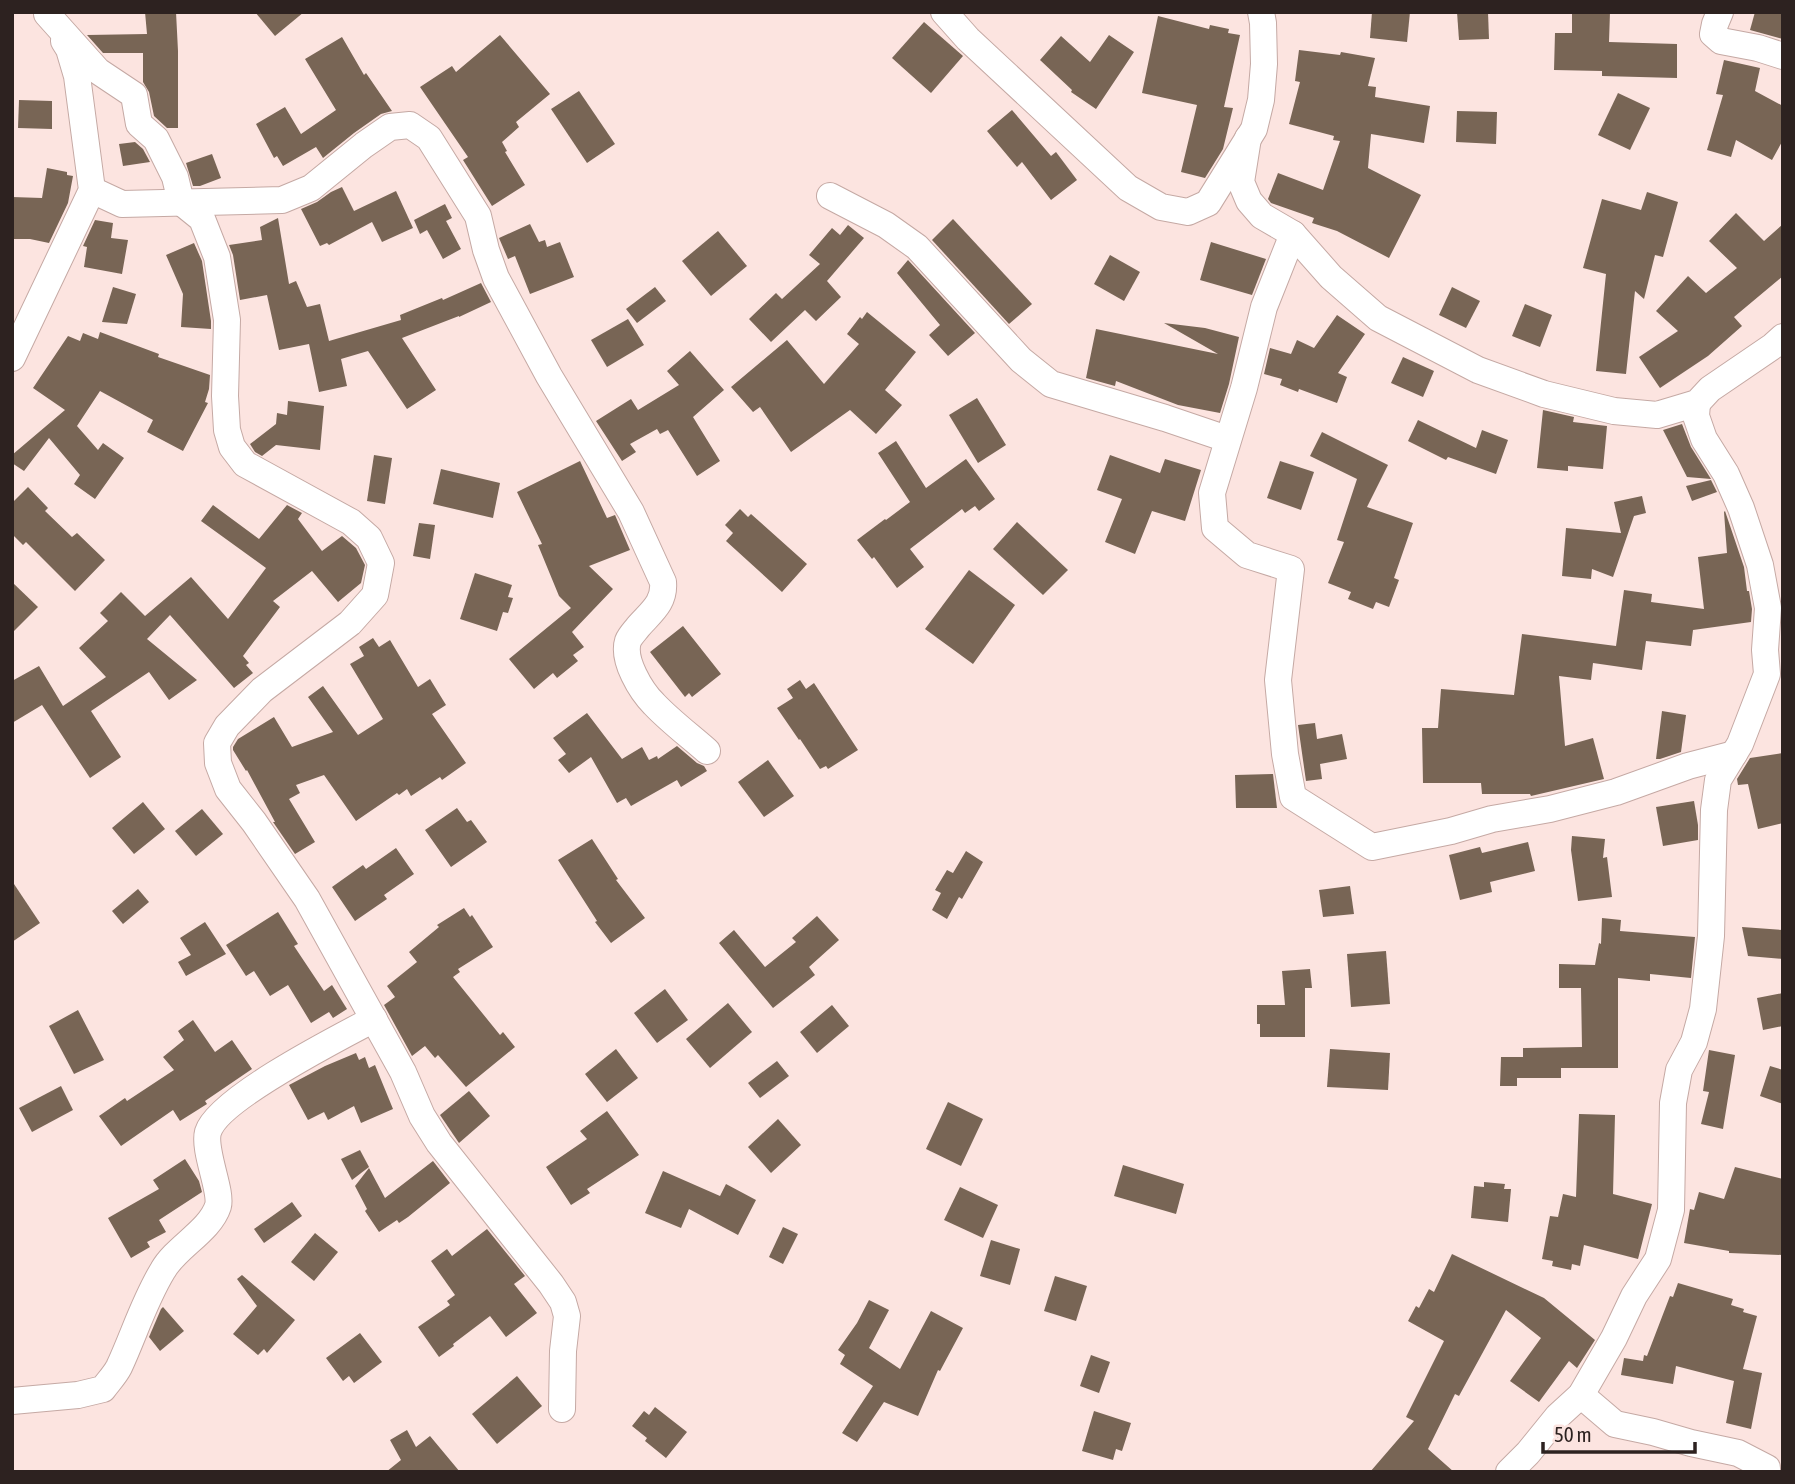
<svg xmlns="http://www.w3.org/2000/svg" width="1795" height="1484" viewBox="0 0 1795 1484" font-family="'Asap Condensed',sans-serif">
<rect width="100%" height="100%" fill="#fce4e0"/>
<g fill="#786555">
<path d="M145 12H176L178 51V128H167L154 116 149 92 143 82V53H103L87 35 147 34Z"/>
<path d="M255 12H304L275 36Z"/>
<path d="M1372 12H1410L1407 42 1370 38Z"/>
<path d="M1457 12H1488L1489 39 1459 40Z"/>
<path d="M1572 12H1610L1609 42 1677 44V78L1602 76V71L1554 70 1555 33H1572Z"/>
<path d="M1755 12H1783V39L1750 30Z"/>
<path d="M1158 16 1209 29 1210 25 1229 29 1228 33 1240 35 1224 107 1233 108 1223 149 1205 178 1181 172 1197 105 1142 93Z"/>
<path d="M924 22 963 56 931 93 892 58Z"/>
<path d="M500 35 550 94 516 122 519 127 502 142 507 151 505 152 525 185 492 206 463 160 468 157 420 87 452 66 456 72Z"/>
<path d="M1109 35 1134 52 1096 109 1071 92 1072 90 1040 60 1061 36 1090 62Z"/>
<path d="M342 37 364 75 366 73 392 111 381 114 354 133 323 158 316 147 283 166 277 156 274 158 256 124 285 107 301 134 336 110 305 59Z"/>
<path d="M1299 50 1340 55 1341 52 1375 58 1368 86 1376 87 1375 97 1430 106 1424 143 1371 134 1368 168 1421 195 1389 258 1337 231 1312 223 1314 218 1271 203 1268 199 1278 173 1323 190 1340 141 1333 140 1334 136 1289 124 1300 82 1295 81Z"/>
<path d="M1724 60 1760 68 1755 91 1783 106V140L1772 160 1736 140 1731 157 1707 150 1723 95 1716 94Z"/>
<path d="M579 91 615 144 587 163 551 109Z"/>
<path d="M1618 93 1650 108 1630 150 1598 135Z"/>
<path d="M19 100 52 101V129L18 128Z"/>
<path d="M1012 110 1051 156 1056 152 1077 180 1051 200 1022 162 1017 167 987 131Z"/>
<path d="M1457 111 1497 112 1496 144 1456 142Z"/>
<path d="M135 142 143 149 150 162 123 166 119 144Z"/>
<path d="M212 154 221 178 200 186H193L186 163Z"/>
<path d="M47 168 67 172V175L73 176 68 203 49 243 30 239H12V197L42 198Z"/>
<path d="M342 187 354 211 396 191 413 228 382 242 372 222 329 245 327 243 320 246 301 209 317 202 331 192Z"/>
<path d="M1647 192 1678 202 1663 257 1655 255 1644 299 1635 291 1626 374 1596 371 1606 274 1583 268 1602 199 1641 210Z"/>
<path d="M445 204 452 218 446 221 461 249 443 259 427 230 420 234 414 220Z"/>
<path d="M1736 213 1764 241 1783 224V276L1734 317 1742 326 1708 356 1660 388 1639 357 1678 331 1656 311 1688 276 1706 293 1737 268 1709 241Z"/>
<path d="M278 218 289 284 296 281 307 307 320 304 329 341 401 320 400 315 442 298 443 300 481 283 491 302 459 317V316L402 338 436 390 407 409 368 351 341 359 347 386 319 392 309 344 279 350 267 295 240 300 233 255 229 245 262 240 260 227Z"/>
<path d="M953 219 1032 304 1009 324 932 240Z"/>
<path d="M95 220 113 223 111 238 128 240 122 274 84 267 87 247 83 246Z"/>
<path d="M530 224 539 242 545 240 547 247 560 242 574 277 530 294 515 256 508 259 499 238Z"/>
<path d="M848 225 864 238 827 281 841 297 816 321 805 310 771 342 749 319 776 293 782 299 820 264 809 255 832 228 840 235Z"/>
<path d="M718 231 747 266 711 296 682 261Z"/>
<path d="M1211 242 1266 259 1252 295 1200 280Z"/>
<path d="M194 243 202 261 211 321V329L181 327 183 294 166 255Z"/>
<path d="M1110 255 1140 272 1124 301 1094 284Z"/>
<path d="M908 260 975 333 948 356 929 335 940 325 897 273Z"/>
<path d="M113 287 136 294 127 324 102 322Z"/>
<path d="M655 287 666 301 637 323 626 309Z"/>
<path d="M1452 287 1480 301 1466 328 1439 315Z"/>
<path d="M1525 304 1552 315 1540 347 1512 336Z"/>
<path d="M867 312 916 352 885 390 902 405 876 434 850 410 791 452 760 407 753 412 731 387 787 340 824 384 859 344 847 334 860 317 862 319Z"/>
<path d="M1337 315 1365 334 1338 373 1347 377 1337 403 1299 389 1298 392 1280 385 1282 379 1264 374 1270 348 1291 354 1297 340 1314 348Z"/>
<path d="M628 319 644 345 607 367 591 340Z"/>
<path d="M1164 323 1205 328 1239 337 1229 384 1220 413 1178 405 1116 381 1115 386 1086 378 1096 329 1218 354Z"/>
<path d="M100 332 159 354 158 357 210 375 209 389 205 402 208 403 183 451 147 432 153 420 100 391 77 426 98 450 103 443 124 458 95 499 74 484 80 475 49 438 24 471 12 463V455L65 410 33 388 68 336 80 341 83 333 98 339Z"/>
<path d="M690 351 724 390 693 417 720 461 697 476 668 430 660 434 657 429 630 444 636 452 622 461 596 421 631 399 638 410 679 385 667 371Z"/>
<path d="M1403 357 1434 371 1423 397 1391 383Z"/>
<path d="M977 398 1006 445 978 463 949 415Z"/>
<path d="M288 401 324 406 320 450 276 445 262 456 255 452 250 444 276 424 277 413 287 415Z"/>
<path d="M1543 410 1574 417 1573 422 1607 426 1603 469 1568 466V471L1537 468Z"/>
<path d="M1418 420 1476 448 1482 430 1508 440 1496 474 1448 457 1446 460 1408 441Z"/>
<path d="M1682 424 1691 447 1711 479 1687 477 1663 430Z"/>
<path d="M1322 432 1388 465 1367 507 1413 523 1394 578 1399 580 1389 607 1376 602 1373 609 1348 599 1351 592 1328 583 1344 542 1337 540 1357 479 1310 456Z"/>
<path d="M896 441 926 488 966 459 995 499 979 511 975 506 965 513 962 509 910 549 924 567 897 588 874 557 872 559 857 540 885 519 886 520 910 502 878 453Z"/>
<path d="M374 455 392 458 385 504 367 501Z"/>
<path d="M1110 455 1160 473 1165 459 1201 470 1185 521 1152 511 1135 554 1105 542 1122 499 1097 490Z"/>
<path d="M580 461 607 518 615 515 630 550 589 566 613 589 572 632 584 647 573 655 578 661 557 678 553 673 534 689 509 659 571 608 559 596 538 545 542 544 517 492Z"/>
<path d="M1280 461 1314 472 1301 510 1267 498Z"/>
<path d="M441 469 500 483 493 518 433 504Z"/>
<path d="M1711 480 1717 492 1692 501 1686 486Z"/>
<path d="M28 487 48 508 45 511 72 537 77 533 105 560 75 591 26 542 23 545 12 534V503Z"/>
<path d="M1642 496 1646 513 1634 516 1613 577 1592 569 1591 579 1562 576 1566 528 1621 533 1614 502Z"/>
<path d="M213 505 259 539 287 505 302 513 298 519 322 551 342 536 356 548 365 565 361 583 338 602 312 571 273 601 280 607 243 656 249 663 246 665 253 673 234 688 170 615 147 639 197 680 169 700 149 672 91 711 121 757 90 778 42 705 12 723V681L39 666 63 706 106 677 79 648 108 621 100 613 121 592 145 616 191 577 228 619 266 568 201 521Z"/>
<path d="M740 509 748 517 751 514 807 564 782 592 726 541 733 533 725 525Z"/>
<path d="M1725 511 1744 567 1747 591H1749L1752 609 1751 622 1693 630 1691 646 1646 641 1642 670 1593 663 1591 680 1559 676 1565 746 1593 738 1604 779 1531 796 1530 794H1482L1481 783H1423L1422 728H1438L1441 689 1514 695 1522 634 1616 646 1624 590 1652 594 1651 602 1704 609 1698 557 1727 553 1724 512Z"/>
<path d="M1017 522 1068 570 1043 595 993 549Z"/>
<path d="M419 523 435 525 430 559 413 556Z"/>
<path d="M969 570 1015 605 973 664 925 629Z"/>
<path d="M475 573 512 585 508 597 513 598 508 613 503 612 497 631 460 619Z"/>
<path d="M12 582 38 607 12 633Z"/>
<path d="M683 626 721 674 692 697 689 693 685 697 650 652Z"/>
<path d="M373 638 379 647 390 640 418 687 430 679 446 705 432 714 466 763 442 780 440 777 411 796 407 789 399 795 397 793 356 821 324 775 296 785 300 793 289 799 315 842 295 854 273 822H275L247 770 246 771 233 750V747L238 739 274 717 292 747 333 732 308 697 323 686 358 735 383 719 350 664 364 656 359 647Z"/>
<path d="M800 680 806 689 814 683 858 750 828 769 826 766 820 769 800 739 799 740 777 708 793 698 787 689Z"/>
<path d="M1662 711 1686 715 1681 752 1660 759H1656Z"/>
<path d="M587 713 622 759 642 747 649 760 657 756 658 759 677 746 697 763 704 766 707 771 681 787 677 780 631 806 626 798 617 803 591 757 569 773 558 760 566 754 553 738Z"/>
<path d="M1315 723 1317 739 1342 734 1347 759 1320 764 1322 779 1306 781 1298 725Z"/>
<path d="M1783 753V823L1758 829 1748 784 1738 785 1737 779 1750 758Z"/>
<path d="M768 760 794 796 764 817 738 782Z"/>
<path d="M1273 774 1277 808H1236L1235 775Z"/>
<path d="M1694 801 1698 825V840L1663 846 1656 807Z"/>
<path d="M143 802 165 829 134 854 112 828Z"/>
<path d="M457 808 467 822 471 820 487 842 451 867 425 830Z"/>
<path d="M202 809 223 834 196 856 175 831Z"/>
<path d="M1572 836 1605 839 1603 858 1607 857 1612 897 1578 901 1571 850Z"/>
<path d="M592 839 618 879 616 880 645 918 611 943 595 922 597 921 558 860Z"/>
<path d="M1528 842 1535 871 1490 882 1492 892 1460 900 1449 855 1480 847 1482 853Z"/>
<path d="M396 848 414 874 384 895 387 899 355 921 332 887 363 865 366 869Z"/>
<path d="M966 851 983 862 962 899 959 897 947 919 932 910 941 893 935 890 947 870 953 873Z"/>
<path d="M12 881 40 923 12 942Z"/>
<path d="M1350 886 1354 914 1323 917 1319 890Z"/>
<path d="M138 889 149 902 123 924 112 911Z"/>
<path d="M464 908 470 917 472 915 493 947 458 969 460 972 453 977 500 1035 503 1032 515 1047 466 1087 438 1055 435 1058 425 1046 412 1056 384 1005 395 997 387 986 417 962 409 952 439 927 437 925Z"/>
<path d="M278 912 298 944 294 946 324 991 332 985 347 1009 333 1018 329 1012 311 1023 288 985 270 996 254 971 246 976 226 945Z"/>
<path d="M817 916 839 940 809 967 815 975 773 1008 719 943 734 930 765 967 796 942 792 938Z"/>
<path d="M1602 918 1621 920 1620 931 1695 937 1691 978 1650 974V981L1618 978V1068H1561V1078H1517V1086H1500L1501 1057H1523V1048L1582 1047 1581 988H1559V964L1595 965 1599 943 1601 944Z"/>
<path d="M205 922 226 954 186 976 178 962 191 955 180 938Z"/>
<path d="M1742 927 1783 930V959L1748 956Z"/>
<path d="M1386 951 1390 1004 1351 1007 1347 954Z"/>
<path d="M1310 969 1312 988H1305V1037H1260V1024H1257V1005H1285L1282 971Z"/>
<path d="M665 989 688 1020 657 1043 634 1013Z"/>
<path d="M1783 993V1026L1763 1030 1757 998Z"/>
<path d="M728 1003 752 1032 710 1068 686 1039Z"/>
<path d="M832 1005 849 1026 817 1053 800 1032Z"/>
<path d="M78 1010 104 1060 74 1074 49 1026Z"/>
<path d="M193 1020 215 1052 232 1040 252 1069 205 1101 207 1104 180 1121 173 1110 121 1146 99 1116 125 1098 127 1101 174 1070 163 1057 184 1040 178 1031Z"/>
<path d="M616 1049 638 1078 607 1102 585 1074Z"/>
<path d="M1330 1049 1390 1053 1388 1090 1327 1087Z"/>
<path d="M1709 1050 1735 1055 1723 1129 1701 1124 1709 1092 1703 1091Z"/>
<path d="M356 1053 359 1060 365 1057 369 1068 375 1065 393 1109 361 1123 354 1106 328 1120 324 1112 308 1120 289 1085 325 1066Z"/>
<path d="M777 1061 789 1076 760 1098 748 1083Z"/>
<path d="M1770 1066 1783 1070V1104L1760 1096Z"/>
<path d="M61 1086 73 1110 32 1132 19 1108Z"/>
<path d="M469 1091 490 1116 459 1143 440 1115Z"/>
<path d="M948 1102 983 1119 961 1166 926 1149Z"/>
<path d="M607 1111 639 1155 587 1189 590 1193 571 1205 546 1167 587 1139 580 1131Z"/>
<path d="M1579 1114 1615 1115 1613 1194 1652 1204 1638 1259 1584 1245 1580 1266 1572 1264 1571 1270 1552 1266 1553 1261 1542 1259 1550 1216 1558 1217 1563 1194 1576 1197Z"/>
<path d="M778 1119 801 1145 771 1173 748 1147Z"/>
<path d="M360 1150 369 1167 352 1180 341 1159Z"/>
<path d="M185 1159 199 1181 202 1192 159 1220 166 1232 147 1242 150 1247 131 1258 108 1218 159 1189 153 1180Z"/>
<path d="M433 1161 450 1183 408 1217 399 1223 397 1220 379 1232 365 1211 367 1209 355 1186 369 1168 385 1198Z"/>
<path d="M1123 1165 1184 1184 1176 1214 1114 1196Z"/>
<path d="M1735 1167 1783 1179V1255L1729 1253V1251L1684 1243 1690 1209 1694 1210 1699 1192 1724 1199Z"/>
<path d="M663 1171 720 1196 726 1184 756 1200 738 1235 689 1209 681 1228 645 1213Z"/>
<path d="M1484 1182 1505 1184 1504 1189H1511L1508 1222 1471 1218 1474 1186 1484 1187Z"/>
<path d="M960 1187 998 1205 983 1238 944 1220Z"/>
<path d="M292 1202 302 1216 264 1243 254 1229Z"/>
<path d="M783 1227 798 1234 783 1264 769 1257Z"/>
<path d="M487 1229 525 1276 514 1284 537 1313 506 1337 490 1316 453 1344 454 1346 439 1357 418 1327 450 1305 447 1301 455 1295 431 1261 447 1249 452 1256Z"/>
<path d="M315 1233 338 1252 314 1281 291 1262Z"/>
<path d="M991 1240 1020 1249 1010 1285 980 1276Z"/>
<path d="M1452 1254 1544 1298 1595 1340 1577 1368 1569 1361 1539 1402 1510 1381 1541 1338 1506 1310 1459 1396 1455 1394 1428 1449 1454 1472H1370L1414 1421 1406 1417 1444 1341 1408 1321 1416 1306 1419 1308 1429 1289 1434 1292Z"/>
<path d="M242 1275 295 1320 267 1353 264 1349 258 1355 233 1334 257 1306 237 1279Z"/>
<path d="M1055 1276 1087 1286 1076 1321 1044 1311Z"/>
<path d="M1678 1283 1733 1299 1731 1305 1744 1309 1743 1312 1757 1316 1743 1369 1762 1373 1751 1429 1726 1423 1734 1381 1676 1366 1673 1384 1621 1375 1624 1358 1643 1361 1644 1355 1647 1356 1670 1296 1673 1297Z"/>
<path d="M869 1300 889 1310 869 1348 900 1369 931 1311 963 1328 940 1371 938 1370 918 1416 884 1402 857 1442 842 1433 873 1386 840 1364 845 1355 838 1350 857 1323Z"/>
<path d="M163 1307 184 1331 160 1351 149 1337 161 1309Z"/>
<path d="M360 1333 382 1362 354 1383 349 1376 343 1381 326 1358Z"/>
<path d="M1091 1355 1110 1362 1099 1393 1080 1386Z"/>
<path d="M517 1376 542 1406 497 1444 472 1414Z"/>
<path d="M655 1407 687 1432 666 1458 645 1441 647 1438 632 1426 644 1411 649 1415Z"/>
<path d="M1094 1411 1131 1423 1122 1451 1116 1449 1113 1460 1082 1451Z"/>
<path d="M407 1430 416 1447 430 1436 460 1472H386L401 1460 390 1440Z"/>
</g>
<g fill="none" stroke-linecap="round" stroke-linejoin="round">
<defs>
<g id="minor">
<path d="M944 12 968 39 1128 188 1161 207 1188 212 1208 203 1254 129 1261 100 1264 64 1263 23 1261 12"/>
<path d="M1720 12 1715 24 1713 34 1721 41 1758 48 1783 56"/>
<path d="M47 14 98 71 134 95 139 124 156 139 175 177 181 202 202 219 217 257 227 320 225 396 227 430 232 447 245 464 351 522 369 538 381 563 375 595 350 623 262 690 227 726 217 743 218 763 228 789 254 822 307 899 403 1072 422 1116 439 1143 551 1284 563 1302 567 1316 563 1351 562 1409"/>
<path d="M1248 138 1241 182 1249 201 1262 216 1293 234 1331 277 1378 318 1478 370 1544 394 1614 411 1657 415 1697 403 1710 389 1773 346 1783 337"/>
<path d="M92 190 122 204 282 200 311 188 364 145 390 127 410 125 429 138 478 216 486 250 496 278 549 376 631 512 663 582C665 603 651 612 638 627 635 631 630 636 628 641 622 660 641 691 654 704 670 721 690 736 707 751"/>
<path d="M830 196 886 225 917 247 1021 360 1051 384 1165 418 1227 439"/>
<path d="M1293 234 1264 307 1244 388 1212 493 1215 528 1247 555 1291 569 1278 680 1285 754 1293 797 1372 847 1451 831 1492 819 1550 809 1616 792 1688 766 1734 754"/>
<path d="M12 358 92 190 77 76 69 49 64 41"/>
<path d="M1581 1395 1615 1424 1653 1432 1691 1443 1738 1453 1767 1468V1472"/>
<path d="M12 1401 78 1395 103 1389C108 1382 115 1375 119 1367 134 1335 144 1301 163 1270 176 1247 210 1231 218 1206 222 1191 203 1150 208 1132 218 1099 340 1037 374 1019"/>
<path d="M1509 1472 1528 1453 1558 1416 1581 1395 1614 1338 1634 1296 1658 1259 1671 1210 1673 1103 1679 1070 1694 1042 1703 1009 1711 936 1714 810 1718 780 1740 744 1767 674 1765 650 1768 608 1760 565 1741 508 1726 474 1704 439 1696 416 1697 403"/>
</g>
</defs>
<use href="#minor" stroke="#c5a9a4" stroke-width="28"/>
<use href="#minor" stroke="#fff" stroke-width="26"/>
</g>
<rect width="1795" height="1484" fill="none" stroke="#2d2220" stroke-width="28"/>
<path d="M1543 1442v10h152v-10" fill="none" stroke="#2d2220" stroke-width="3.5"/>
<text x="1554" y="1442" font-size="21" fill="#2d2220" stroke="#fce4e0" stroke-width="5" paint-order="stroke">50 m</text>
</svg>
